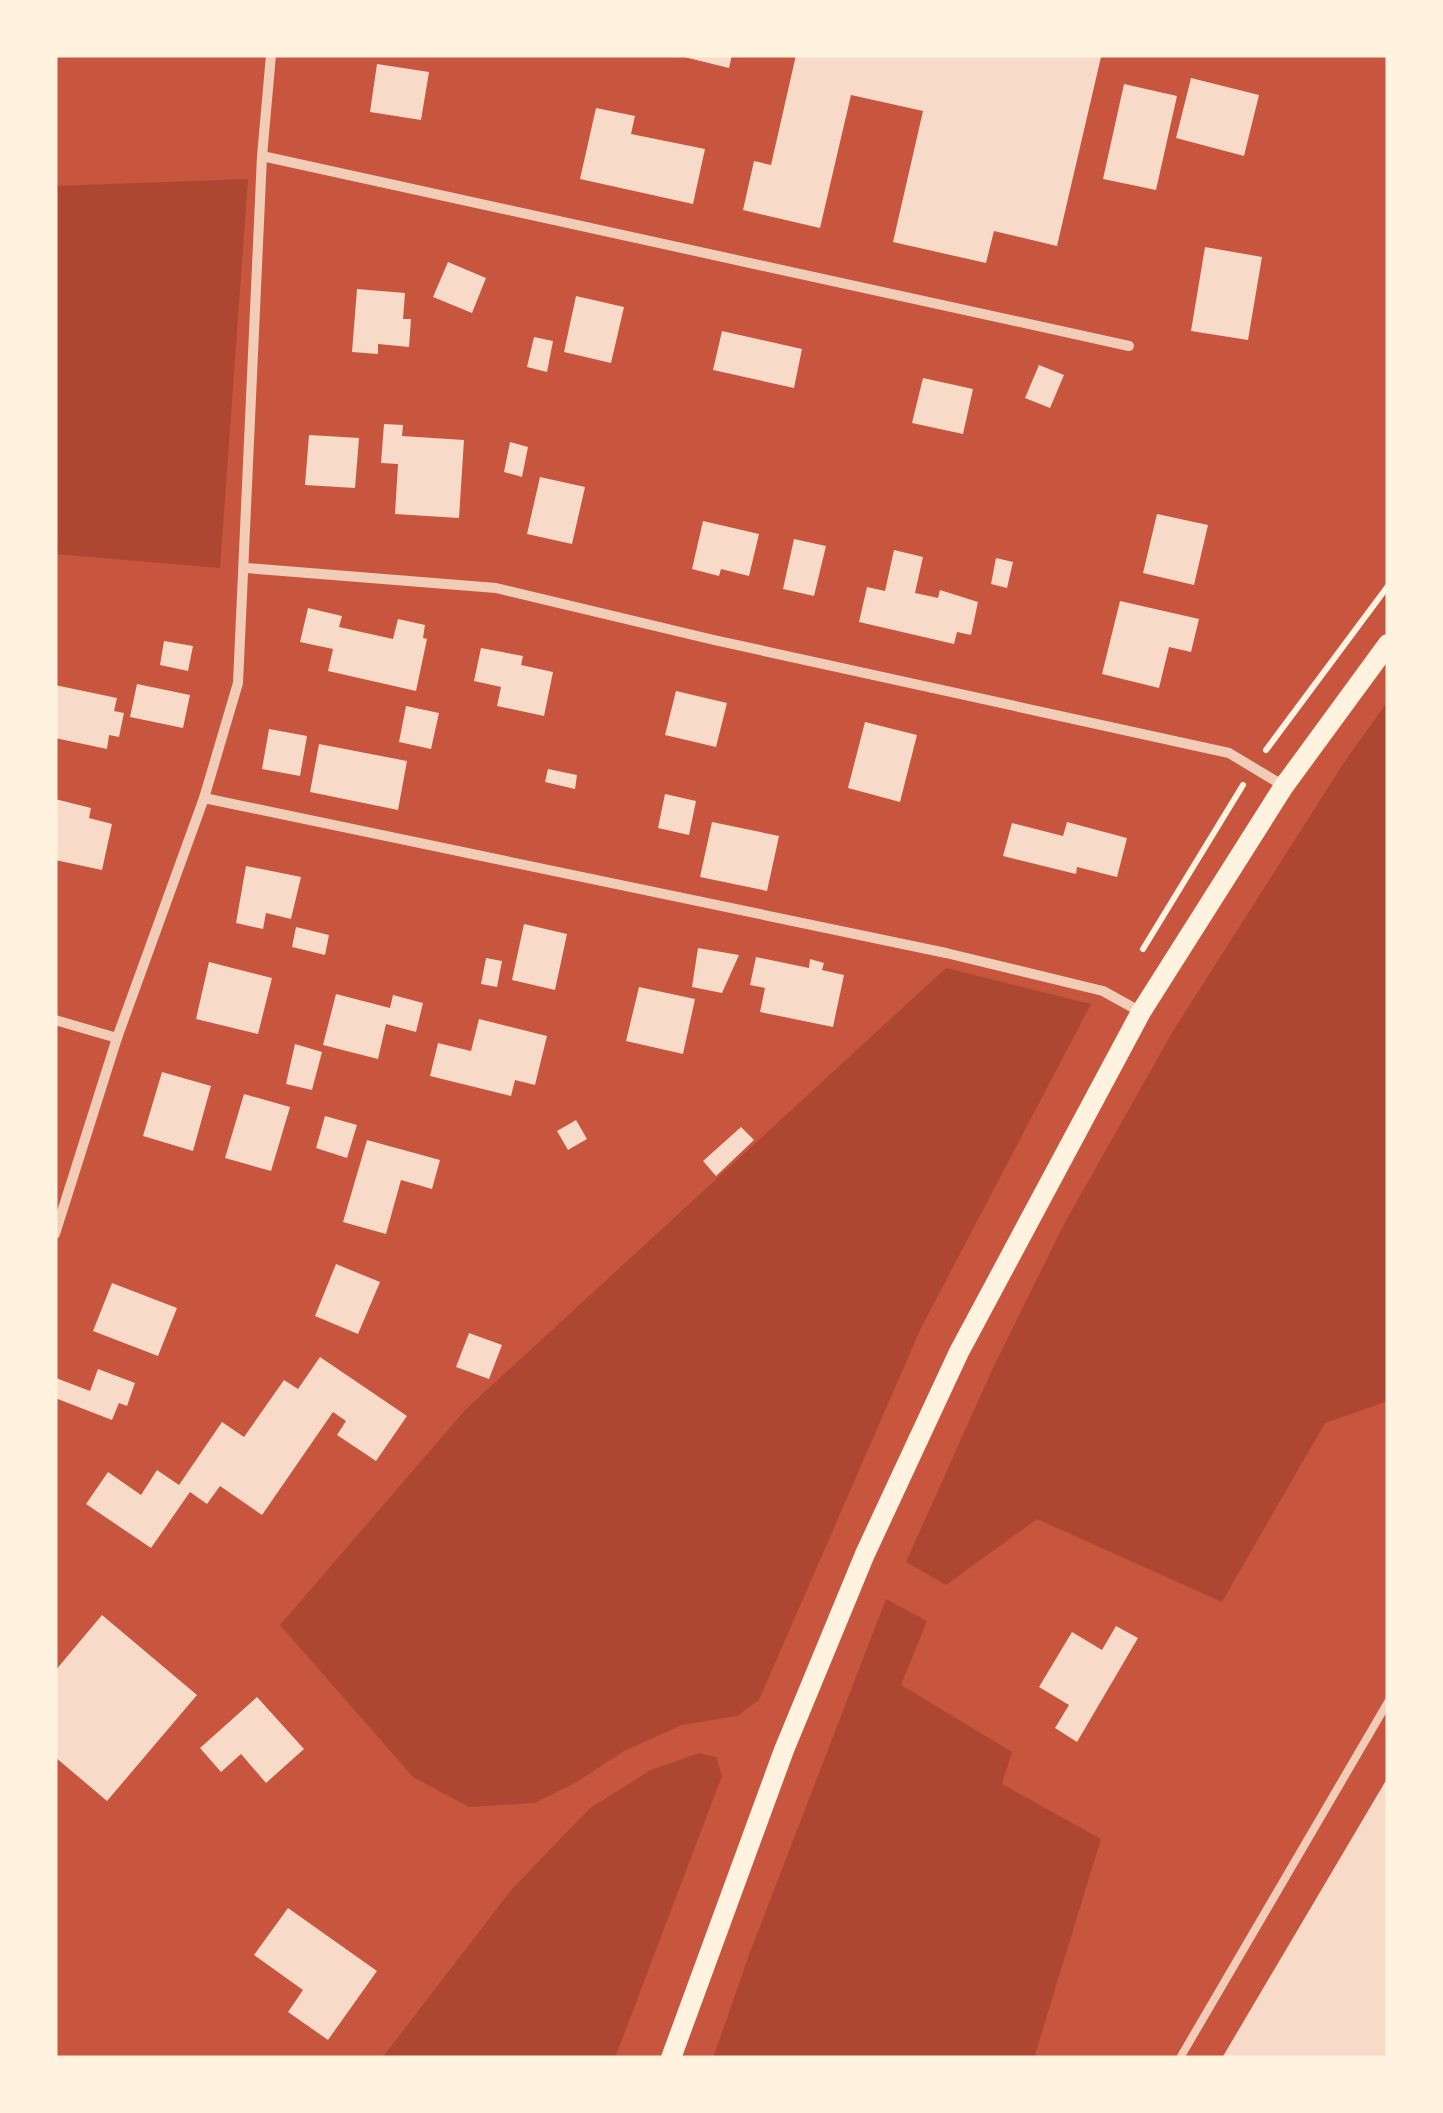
<svg xmlns="http://www.w3.org/2000/svg" width="1443" height="2113" viewBox="0 0 1443 2113" font-family="Montserrat,sans-serif">
<rect width="100%" height="100%" fill="#c8553d"/>
<g fill="#ae4732">
<path d="M248 179 220 568 55 554V186Z"/>
<path d="M1388 701V1401L1325 1423 1222 1602 1037 1519 946 1585 906 1562 992 1370 1063 1226 1173 1031 1345 761Z"/>
<path d="M946 968 1091 1004 921 1328 759 1700 737 1716 682 1725 624 1751 575 1783 535 1803 469 1807 413 1777 280 1625 466 1409Z"/>
<path d="M886 1599 927 1621 901 1685 1012 1752 1002 1784 1101 1839 1034 2058H713L749 1955Z"/>
<path d="M699 1753 716 1757 722 1776 615 2058H382L512 1889 590 1808 651 1770Z"/>
</g>
<g fill="#f7dbc8">
<path d="M676 55H732L729 68Z"/>
<path d="M796 55 1101 57 1057 246 994 231 986 263 893 242 923 111 851 95 820 228 743 210 754 161 771 165Z"/>
<path d="M377 64 429 72 421 120 370 112Z"/>
<path d="M1191 78 1259 95 1244 156 1176 138Z"/>
<path d="M1124 84 1177 96 1156 190 1103 179Z"/>
<path d="M596 108 635 116 631 134 705 149 693 204 580 179Z"/>
<path d="M1205 247 1262 257 1248 340 1191 331Z"/>
<path d="M448 262 486 278 472 313 433 297Z"/>
<path d="M357 289 405 293 403 319H411L409 347 378 344V354L352 352Z"/>
<path d="M576 296 624 307 611 363 564 352Z"/>
<path d="M722 331 802 349 794 388 713 370Z"/>
<path d="M534 337 553 341 547 372 527 367Z"/>
<path d="M1039 365 1064 375 1050 408 1025 398Z"/>
<path d="M923 378 973 389 963 434 912 423Z"/>
<path d="M384 424 403 425 402 436 464 440 459 518 395 514 398 464 381 463Z"/>
<path d="M309 435 359 438 355 488 305 485Z"/>
<path d="M510 442 528 447 522 477 504 472Z"/>
<path d="M540 477 585 487 572 544 527 534Z"/>
<path d="M1157 514 1208 525 1194 585 1143 573Z"/>
<path d="M703 521 759 534 749 576 721 569 719 576 692 569Z"/>
<path d="M794 539 826 546 814 596 783 589Z"/>
<path d="M894 550 923 557 915 593 938 598 940 590 978 602 971 635 957 632 954 644 859 622 867 587 885 591Z"/>
<path d="M996 558 1013 562 1007 588 991 584Z"/>
<path d="M1120 601 1199 619 1191 652 1169 647 1159 688 1102 674Z"/>
<path d="M308 608 342 616 339 627 393 639 398 619 425 625 423 638 427 639 416 691 328 671 333 649 300 642Z"/>
<path d="M164 641 193 646 188 671 160 665Z"/>
<path d="M481 648 523 656 521 665 553 672 544 716 497 706 501 687 474 681Z"/>
<path d="M137 684 190 695 183 728 130 717Z"/>
<path d="M55 685 117 698 114 711 124 713 119 737 109 735 107 749 55 738Z"/>
<path d="M676 691 727 703 716 747 665 735Z"/>
<path d="M406 706 439 713 431 749 399 742Z"/>
<path d="M865 722 917 735 900 802 848 788Z"/>
<path d="M269 729 307 736 300 776 262 769Z"/>
<path d="M319 744 407 761 398 810 310 792Z"/>
<path d="M548 769 577 775 575 789 545 782Z"/>
<path d="M665 794 696 801 689 835 658 828Z"/>
<path d="M55 799 91 808 89 818 112 824 102 870 55 860Z"/>
<path d="M712 822 779 836 767 891 700 877Z"/>
<path d="M1067 822 1127 838 1117 877 1077 867 1076 874 1003 856 1012 823 1063 836Z"/>
<path d="M246 866 301 877 291 919 266 913 263 929 236 923Z"/>
<path d="M524 924 567 934 555 990 512 980Z"/>
<path d="M296 927 329 935 325 955 292 947Z"/>
<path d="M698 948 739 955 722 993 692 987Z"/>
<path d="M756 957 809 968 810 959 824 963 822 970 844 975 833 1027 760 1012 765 988 750 985Z"/>
<path d="M486 958 502 961 497 987 481 984Z"/>
<path d="M209 962 272 978 258 1034 196 1019Z"/>
<path d="M639 987 695 999 683 1054 626 1041Z"/>
<path d="M336 994 390 1008 393 995 423 1003 416 1032 386 1024 378 1059 323 1045Z"/>
<path d="M479 1019 547 1036 535 1085 515 1080 511 1096 430 1076 438 1043 471 1051Z"/>
<path d="M295 1044 322 1052 312 1090 286 1084Z"/>
<path d="M162 1072 211 1086 193 1151 143 1136Z"/>
<path d="M244 1094 290 1107 271 1171 225 1158Z"/>
<path d="M325 1116 357 1125 347 1158 316 1148Z"/>
<path d="M576 1120 587 1139 568 1150 557 1131Z"/>
<path d="M741 1127 754 1140 716 1176 703 1161Z"/>
<path d="M367 1140 440 1160 432 1189 401 1180 386 1234 343 1222Z"/>
<path d="M336 1264 380 1282 358 1334 315 1316Z"/>
<path d="M112 1283 177 1308 158 1356 93 1331Z"/>
<path d="M469 1333 502 1345 489 1379 456 1367Z"/>
<path d="M320 1357 407 1416 376 1461 337 1435 346 1421 333 1412 262 1515 220 1486 207 1504 190 1492 151 1548 86 1504 108 1472 141 1495 157 1470 179 1485 222 1422 244 1437 284 1380 298 1389Z"/>
<path d="M98 1369 135 1383 127 1406 119 1403 112 1420 55 1398 56 1378 90 1391Z"/>
<path d="M102 1615 197 1695 107 1801 55 1757V1671Z"/>
<path d="M1116 1626 1138 1638 1077 1742 1055 1728 1069 1705 1039 1687 1072 1632 1102 1650Z"/>
<path d="M257 1697 304 1749 266 1783 241 1754 221 1772 200 1748Z"/>
<path d="M1388 1777V2058H1222Z"/>
<path d="M288 1908 377 1971 328 2040 288 2012 303 1990 254 1955Z"/>
</g>
<g fill="none" stroke-linecap="round" stroke-linejoin="round">
<g stroke="#fff3e0" stroke-width="6">
<path d="M1266 750 1388 586"/>
<path d="M1143 949 1243 785"/>
</g>
<path stroke="#f1ccb7" stroke-width="8" d="M1180 2058 1388 1702"/>
<g stroke="#f1ccb7" stroke-width="10">
<path d="M262 156 1129 346"/>
<path d="M246 568 496 588 714 640 1229 753 1284 786"/>
<path d="M204 798 946 953 1103 991 1141 1012"/>
<path d="M55 1020 117 1038"/>
<path d="M55 1234 117 1038 204 798 238 683 262 156 271 55"/>
</g>
<path stroke="#fff3e0" stroke-width="20" d="M671 2058 784 1750 865 1554 959 1352 1141 1012 1284 786 1388 644"/>
</g>
<rect width="1443" height="2113" fill="none" stroke="#fff3e0" stroke-width="115"/>
</svg>
